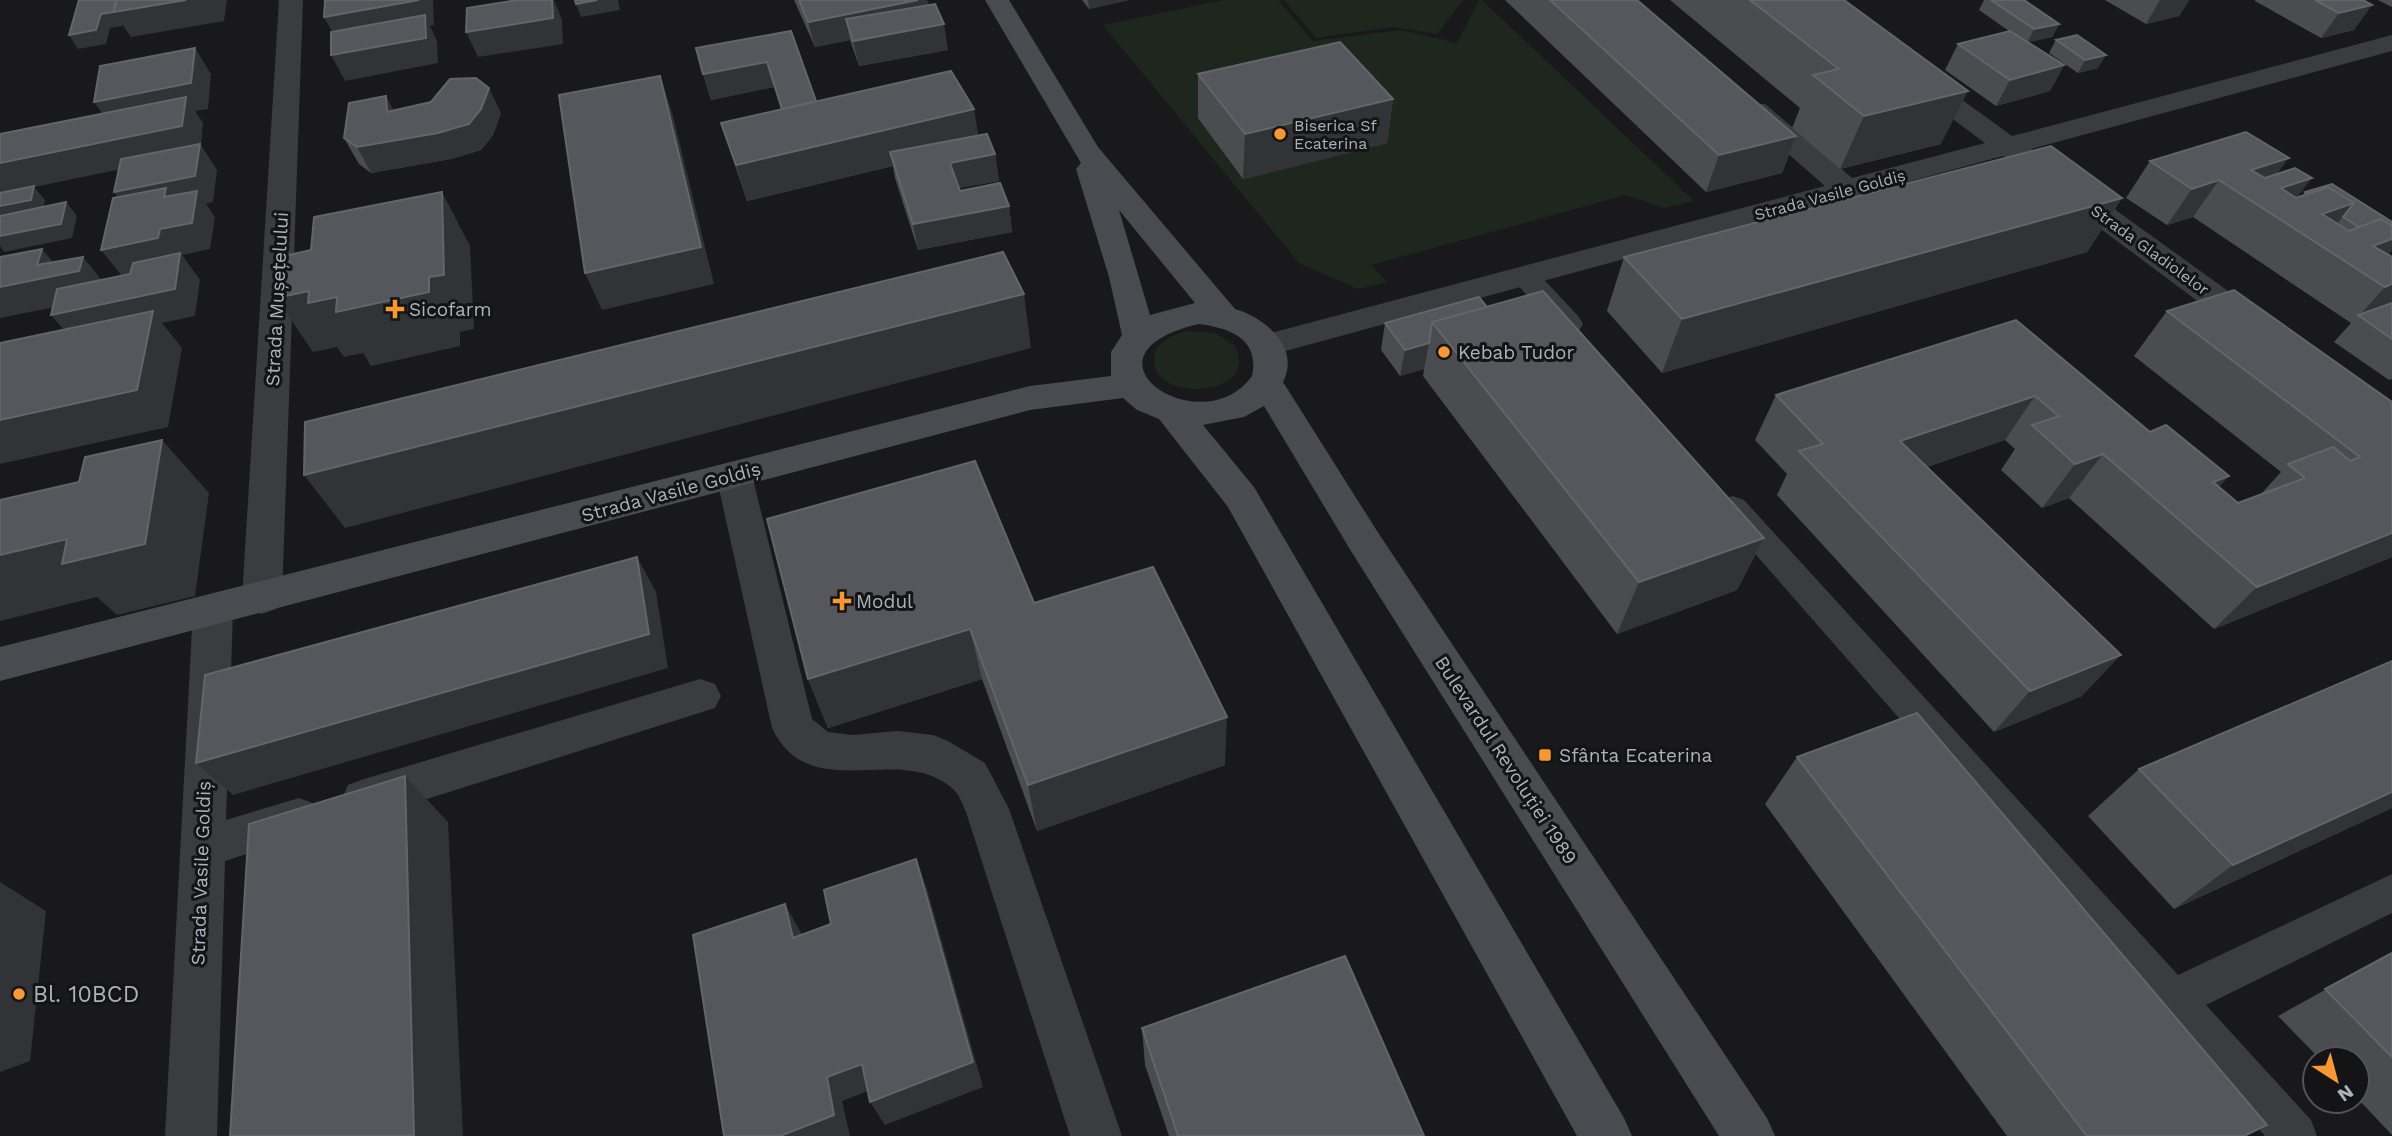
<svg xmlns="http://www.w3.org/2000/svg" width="2392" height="1136" viewBox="0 0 2392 1136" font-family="'Work Sans',sans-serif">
<rect width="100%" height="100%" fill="#19191b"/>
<g fill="#1e271e">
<path d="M1224 0H1278L1313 41 1401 30 1457 43 1479 0H1482L1694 201 1664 208 1626 195 1371 265 1387 282 1358 289 1299 263 1103 25Z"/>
<path d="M1284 0H1463L1437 34 1393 27 1316 38Z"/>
<path d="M1187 331 1215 333 1235 346C1261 400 1147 403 1154 356 1157 340 1174 335 1187 331Z"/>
</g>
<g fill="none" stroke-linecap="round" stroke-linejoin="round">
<g fill="#3a3c40" fill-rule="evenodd">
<path d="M1526 268 1536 271 1579 317 1583 324 1579 331 1569 333 1559 331 1516 283 1512 277 1516 271Z"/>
<path d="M1733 496 1744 500 2178 975 2392 874V913L2206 1005 2311 1120 2317 1136H2265L1722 516 1717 508 1722 500Z"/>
</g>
<g fill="#3a3c40" fill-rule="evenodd">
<path d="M279 0H303L282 598 276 609 262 614 248 609 242 598Z"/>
<path d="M2392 35V51L2031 149 2267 319 2271 327 2267 335 2255 338 2243 335 2003 156 1267 356 1255 353 1250 345 1255 337 1267 334 1825 186 1745 116 1741 110 1745 104H1765L1852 178 1985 143 1907 85 1903 79 1907 73H1925L2012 136Z"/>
<path d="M734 462 747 466 752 475 812 719 828 732 852 735 897 731 933 735 948 741 985 763 1009 809 1122 1136H1070L966 812C962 804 959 793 952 788 898 742 810 807 772 728L716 475 721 466Z"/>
<path d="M213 594 227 599 233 610 226 820 299 798 315 804 321 818 315 832 225 861 217 1136H165L193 610 199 599Z"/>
<path d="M700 679 715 684 721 696 715 708 364 819 348 813 342 799 348 785 364 779Z"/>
</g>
<path fill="#484b50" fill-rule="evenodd" d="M985 0H1009L1098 147 1235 309C1264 317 1301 347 1283 382L1377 531 1767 1118 1775 1136H1719L1351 551 1264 406 1244 417 1203 425 1254 487 1624 1118 1632 1136H1577L1228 507 1159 419 1137 410 1123 398 1030 410 0 681V647L1030 386 1111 376V352L1122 335 1109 277 1076 169 1081 163ZM1119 210 1195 303 1150 315ZM1199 324C1230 328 1260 339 1252 376 1202 446 1066 355 1199 324Z"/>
</g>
<g fill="#4a4c50">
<path d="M794 0H927L928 5 948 50 859 66 850 40 815 47Z"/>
<path d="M1082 0H1129L1089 9Z"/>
<path d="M1505 0H1637L1796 136 1782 173 1706 192Z"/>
<path d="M1670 0H1844L1941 144 1840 169 1792 128 1800 108Z"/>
<path d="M1984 0H2024L2059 24 2052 37 2028 42 2064 65 2050 91 1996 106 1945 70 1958 44 2009 31 1979 10Z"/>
<path d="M2105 0H2189L2179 16 2146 24Z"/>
<path d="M2255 0H2363L2354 30 2321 38 2255 1Z"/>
<path d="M2378 0H2392V7Z"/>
<path d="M791 31 816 101 978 135 995 154 999 181 959 188 960 191 1009 206 1012 232 918 250 895 178 893 166 747 201 721 123 781 109 774 87 711 100 703 74Z"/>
<path d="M2056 40 2098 68 2078 73 2049 53Z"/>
<path d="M1198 74 1393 99 1387 143 1243 179 1198 118Z"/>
<path d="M393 110 501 113 493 135 481 150 451 159 371 173 359 164 344 138Z"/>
<path d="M2150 161 2277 174 2297 197 2303 195 2305 192 2392 222V250L2388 255 2392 257V379L2389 380 2334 342 2351 323 2193 217 2167 225 2126 198Z"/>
<path d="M2122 198 2087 252 1662 373 1607 311 1624 257Z"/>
<path d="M1487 307 1764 538 1737 590 1617 634 1423 376 1424 369 1400 376 1381 350 1385 323Z"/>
<path d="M2167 311 2392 402V557L2214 629 2069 498 2042 508 2001 470 2015 449 2005 440 1927 467 2082 696 1994 732 1777 495 1787 474 1755 440 1776 395 2016 320 2150 432 2238 503 2260 495 2281 472 2134 356Z"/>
<path d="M1034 603 1225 765 1037 831 982 679 828 728 808 679Z"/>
<path d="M2392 661V808L2174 909 2088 816 2139 769Z"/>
<path d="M1797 757 2244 1136H2007L1765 804Z"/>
<path d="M2392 953V1135L2357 1098V1059H2320L2278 1016Z"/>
<path d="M1142 1028 1424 1136H1169L1145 1065Z"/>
</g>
<g fill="#323336">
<path d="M116 0H227L224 21 131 37 122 24V26L110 28 106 44 78 49 69 35 101 14Z"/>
<path d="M419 0H433L434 25 430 26 437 41 438 63 345 81 331 55 338 42 324 17Z"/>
<path d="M552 0H554L562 20 563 44 478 57 466 32Z"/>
<path d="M597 0H618L620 10 581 17 576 4Z"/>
<path d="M918 0H927L931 24 846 19 850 40 815 47 808 22Z"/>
<path d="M1088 0H1129L1089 9Z"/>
<path d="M2160 0H2189L2179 16 2146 24Z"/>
<path d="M2372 5 2354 30 2321 38 2339 13Z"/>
<path d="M944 24 948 50 859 66 853 41Z"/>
<path d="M2059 24 2052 37 2027 43 2034 29Z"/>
<path d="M195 48 211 74 208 109 195 111 203 123 201 145 217 170 213 202 206 204 215 217 210 249 182 255 200 280 195 316 162 323 182 348 168 427 0 464V420L74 341 51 315 178 265 122 276 101 250 134 219 114 192 199 153 34 187 45 200 42 214 0 223V163L113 128 94 102Z"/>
<path d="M2106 55 2098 68 2078 73 2085 60Z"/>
<path d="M767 62 774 87 711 100 703 74Z"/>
<path d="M2064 65 2050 91 1996 106 2010 80Z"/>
<path d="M660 76 672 112 714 284 602 310 585 273Z"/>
<path d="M489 88 501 113 493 135 481 150 451 159 371 173 357 147Z"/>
<path d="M1968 91 1941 144 1840 169 1864 116Z"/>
<path d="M386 96 399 122 387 112Z"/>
<path d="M1393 99 1387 143 1243 179 1245 134Z"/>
<path d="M974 109 980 145 890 152 893 166 747 201 736 165Z"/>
<path d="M1796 136 1782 173 1706 192 1719 155Z"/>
<path d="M995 154 999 181 954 189 950 163Z"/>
<path d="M2289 158 2262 194 2251 170Z"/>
<path d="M2312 178 2283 215 2281 188Z"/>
<path d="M2219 180 2193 217 2167 225 2192 189Z"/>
<path d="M442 192 470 246 474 329 460 332V346L371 366 363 353 344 357 337 347 313 352 276 298 309 291 337 297 429 277Z"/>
<path d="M2122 198 2087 252 1662 373 1682 319Z"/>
<path d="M66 202 77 216 72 238 4 252 0 246V236Z"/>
<path d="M2354 203 2324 240 2322 214Z"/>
<path d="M1009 206 1012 232 918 250 913 224Z"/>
<path d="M2392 234V250L2374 271 2368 252 2378 239Z"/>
<path d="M42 249 63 274 83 257 104 283 100 298 0 318V287L37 265Z"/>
<path d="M2392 284V309L2359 316 2385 287Z"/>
<path d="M1024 294 1031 348 345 528 304 475Z"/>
<path d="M1429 343 1424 369 1400 376 1405 350Z"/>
<path d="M2035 396 2005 440 1874 485 1900 441Z"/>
<path d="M162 440 209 493 195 596 117 615 97 597 0 621V555Z"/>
<path d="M2103 454 2069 498 2042 508 2075 464Z"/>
<path d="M2229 476 2190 520 2213 482Z"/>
<path d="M2392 533V557L2214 629 2257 587Z"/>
<path d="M1764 538 1737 590 1617 634 1639 582Z"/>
<path d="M637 557 656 592 668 668 233 795 196 763Z"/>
<path d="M970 629 982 679 828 728 808 679Z"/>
<path d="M2121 655 2082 696 1994 732 2030 691Z"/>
<path d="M1227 717 1225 765 1037 831 1028 785Z"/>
<path d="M405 776 448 822 463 1136H414Z"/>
<path d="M2392 792V808L2174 909 2233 865Z"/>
<path d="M916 859 927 889 983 1087 885 1125 870 1102Z"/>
<path d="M0 882 46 911 30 1061 0 1072Z"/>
<path d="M785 904 801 933 809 966 793 938Z"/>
<path d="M862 1064 876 1088 842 1101 850 1136H780L827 1077Z"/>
</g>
<g fill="#55575c" stroke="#62656a" stroke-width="2">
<path d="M79 0H116L113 12 101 14 96 30 69 35Z"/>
<path d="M117 0H186L114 12Z"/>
<path d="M325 0H419L324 17Z"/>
<path d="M518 0H552L553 18 466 32 467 8Z"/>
<path d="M575 0H597L576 4Z"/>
<path d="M799 0H918L808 22Z"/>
<path d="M1550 0H1637L1796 136 1719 155Z"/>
<path d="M1750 0H1844L1968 91 1864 116 1813 75 1839 69Z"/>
<path d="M1991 0H2024L2059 24 2034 29Z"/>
<path d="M2315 0H2363L2372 5 2339 13Z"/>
<path d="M935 4 944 24 853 41 846 19Z"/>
<path d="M425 15 426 38 331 55V32Z"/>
<path d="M791 31 816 101 782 109 767 62 703 74 696 48Z"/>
<path d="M2010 31 2064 65 2010 80 1958 44Z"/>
<path d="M2077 35 2106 55 2085 60 2056 40Z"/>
<path d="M1340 42 1393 99 1245 134 1198 74Z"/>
<path d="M195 48 191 83 94 102 100 66Z"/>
<path d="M951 71 974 109 736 165 721 123Z"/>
<path d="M660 76 701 247 585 273 559 95Z"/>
<path d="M476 78 489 88 481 109 469 124 438 133 357 147 344 138 349 103 386 96 387 112 431 102 450 79Z"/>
<path d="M186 97 182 126 0 163V134Z"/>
<path d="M2246 132 2289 158 2251 170 2265 178 2295 168 2312 178 2281 188 2296 198 2328 187 2354 203 2322 214 2349 231 2381 219 2392 226V239L2373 246 2392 257V284L2385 287 2219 180 2192 189 2150 161Z"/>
<path d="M987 134 995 154 950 163 960 191 1000 183 1009 206 913 224 890 152Z"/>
<path d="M200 144 195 176 114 192 121 159Z"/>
<path d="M2051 146 2122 198 1682 319 1624 257Z"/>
<path d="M2332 184 2392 222V226L2381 219 2359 227 2343 217 2354 203 2328 187 2308 194 2305 192Z"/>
<path d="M34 186 31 200 0 206V193Z"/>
<path d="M166 188 164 197 197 191 192 223 160 229 158 238 101 250 113 198Z"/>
<path d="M442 192 444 275 429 277V292L336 312 337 297 308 303 309 291 276 298 280 257 311 250 314 217Z"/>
<path d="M66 202 61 224 0 236V216Z"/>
<path d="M42 249 37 265 83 257 79 271 0 287V257Z"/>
<path d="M1003 252 1024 294 304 475 305 422Z"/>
<path d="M180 253 175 289 51 315 57 289 130 274 133 263Z"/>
<path d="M2234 290 2392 402V533L2257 587 2103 454 2075 464 2032 425 2059 416 2035 396 1900 441 2121 655 2030 691 1799 451 1823 444 1776 395 2016 320 2150 432 2166 425 2229 476 2213 482 2238 503 2305 478 2288 464 2333 447 2350 461 2360 457 2167 311Z"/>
<path d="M1543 291 1764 538 1639 582 1432 322Z"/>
<path d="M1479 297 1487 307 1432 322 1429 343 1405 350 1385 323Z"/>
<path d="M2392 303V339L2358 315Z"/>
<path d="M153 311 137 390 0 420V343Z"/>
<path d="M162 440 145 544 62 564 67 539 0 555V500L79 482 85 457Z"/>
<path d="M975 461 1034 603 1153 567 1227 717 1028 785 970 629 808 679 767 519Z"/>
<path d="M637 557 649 634 196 763 205 675Z"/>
<path d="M2392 661V792L2233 865 2139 769Z"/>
<path d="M1917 713 2267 1125 2244 1136H2087L1797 757Z"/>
<path d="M405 776 414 1136H230L249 824Z"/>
<path d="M916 859 973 1062 870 1102 862 1064 827 1077 834 1115 780 1136H724L693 935 785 904 793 938 831 924 824 890Z"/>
<path d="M2392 953V1057L2325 989Z"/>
<path d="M1345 956 1424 1136H1178L1142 1028Z"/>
</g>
<g fill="#f79835" stroke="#141416" stroke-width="2.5">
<circle cx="1280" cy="134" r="7"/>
<path d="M391.5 298.5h7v7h7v7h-7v7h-7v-7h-7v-7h7z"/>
<circle cx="1444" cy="352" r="7"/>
<path d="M838.5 590.5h7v7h7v7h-7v7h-7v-7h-7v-7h7z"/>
<rect x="1538" y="748" width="14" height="14" rx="3.5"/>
<circle cx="19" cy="994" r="7"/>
</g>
<g text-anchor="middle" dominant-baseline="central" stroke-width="6" stroke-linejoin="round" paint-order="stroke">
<g font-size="16" fill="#abb2bb" stroke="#141416" text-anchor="start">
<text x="1294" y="125">Biserica Sf<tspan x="1294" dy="18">Ecaterina</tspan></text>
</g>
<g font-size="16" fill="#abb2bb" stroke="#141416">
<text transform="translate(1830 195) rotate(-15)">Strada Vasile Goldiș</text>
<text transform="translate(2150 250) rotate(36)">Strada Gladiolelor</text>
</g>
<g font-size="19" fill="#abb2bb" stroke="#141416">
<text transform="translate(277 299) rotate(-87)">Strada Mușețelului</text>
<text transform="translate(671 492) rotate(-15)">Strada Vasile Goldiș</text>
<text transform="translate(1506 760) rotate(57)">Bulevardul Revoluției 1989</text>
<text transform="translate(201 873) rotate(-88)">Strada Vasile Goldiș</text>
</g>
<g font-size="19" fill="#abb2bb" stroke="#141416" text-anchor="start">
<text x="409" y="309">Sicofarm</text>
<text x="1458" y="352">Kebab Tudor</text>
<text x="856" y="601">Modul</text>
<text x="1559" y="755">Sfânta Ecaterina</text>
</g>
<g font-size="23" fill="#abb2bb" stroke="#141416" text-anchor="start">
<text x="33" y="994">Bl. 10BCD</text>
</g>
</g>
<g transform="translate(2336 1080) rotate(144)"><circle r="33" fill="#141416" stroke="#505358" stroke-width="2"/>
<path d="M0-5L12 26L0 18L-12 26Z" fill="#f79835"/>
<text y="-10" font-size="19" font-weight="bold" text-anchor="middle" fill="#abb2bb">N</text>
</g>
</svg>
